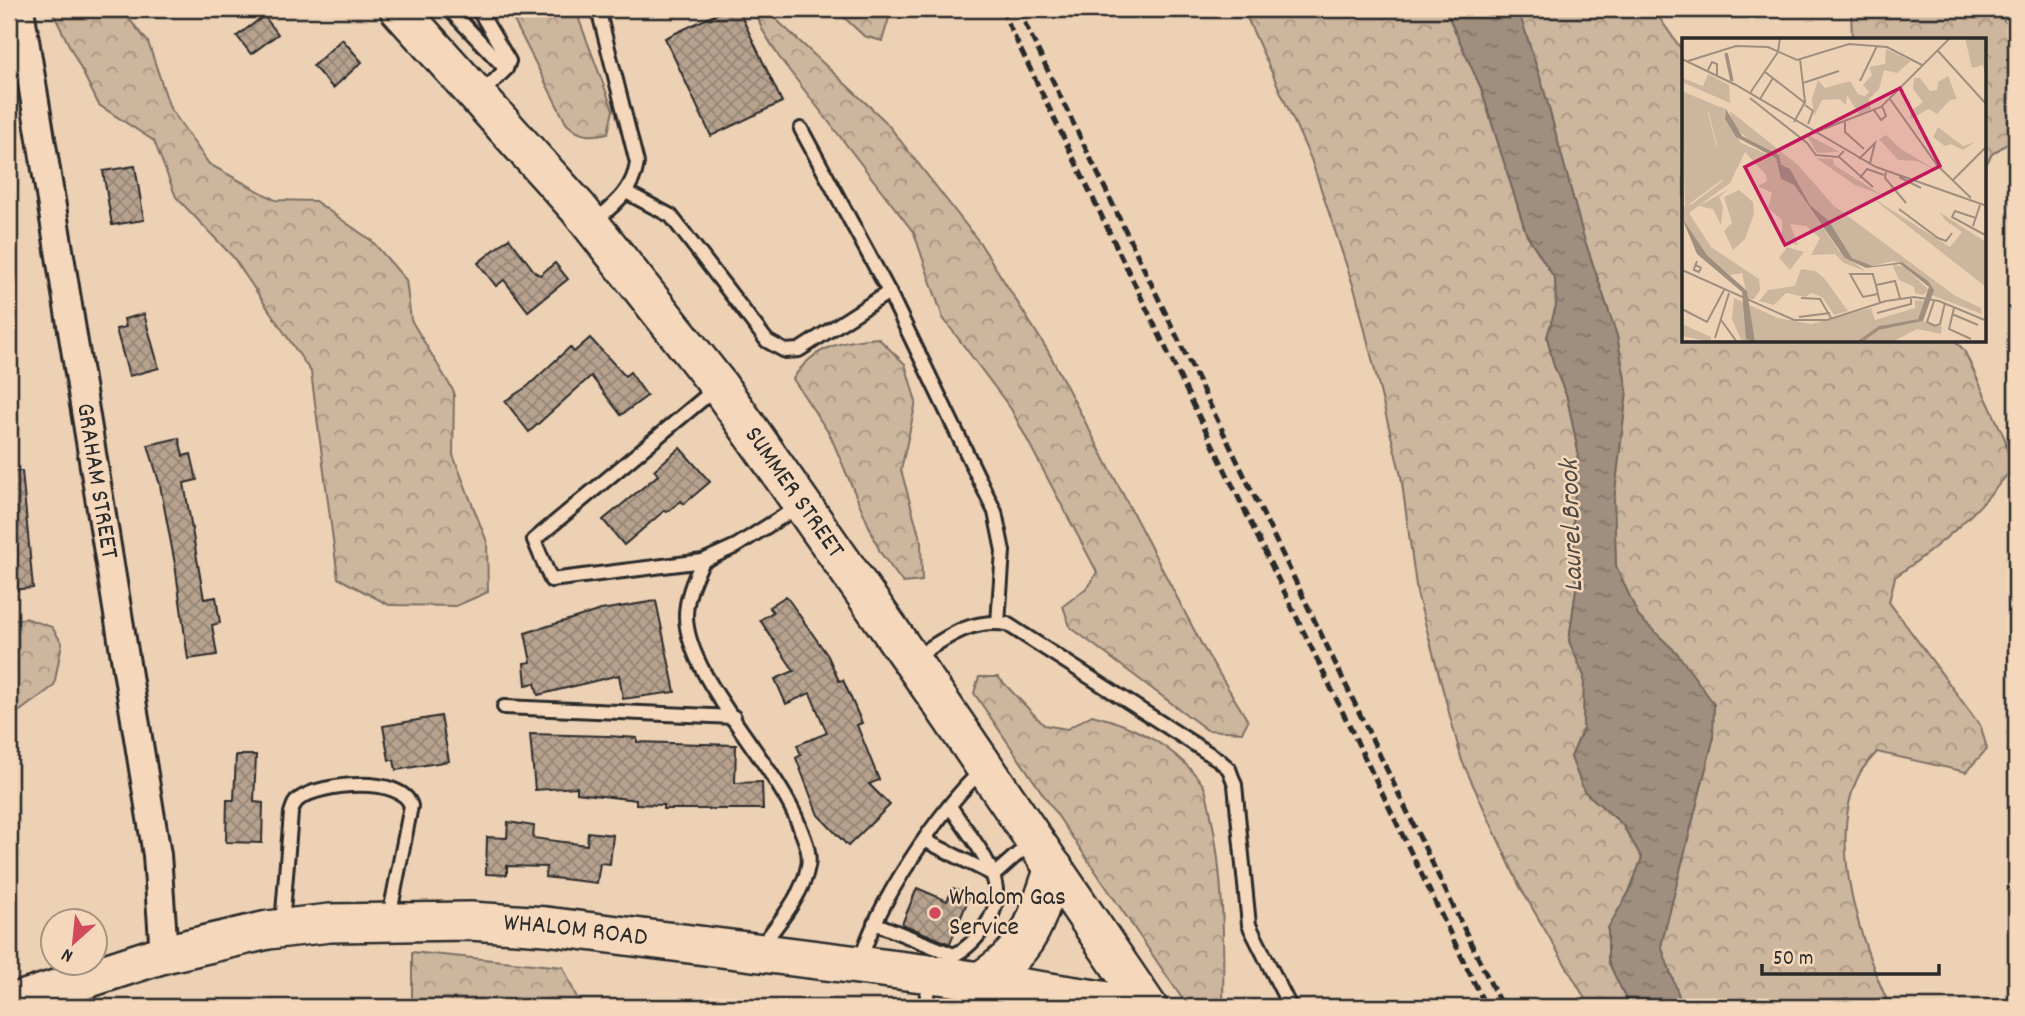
<svg xmlns="http://www.w3.org/2000/svg" width="2025" height="1016" viewBox="0 0 2025 1016" font-family="Dekko,sans-serif">
<defs>
<pattern id="forest-crowns" width="20" height="18" patternUnits="userSpaceOnUse" patternTransform="scale(1.75)"><rect width="20" height="18" fill="#cdb69e"/><path d="M2 6a3 3 0 1 1 6 0M12 15a3 3 0 1 1 6 0" fill="none" stroke="#a79481"/></pattern>
<pattern id="water-ripples" width="26" height="14" patternUnits="userSpaceOnUse" patternTransform="scale(1.75)"><rect width="26" height="14" fill="#a08f7f"/><path d="M2 4q2-2 4 0t4 0M15 11q2-2 4 0t4 0" fill="none" stroke="#837568"/></pattern>
<pattern id="building-cross-hatch" width="8" height="8" patternUnits="userSpaceOnUse" patternTransform="scale(1.75)"><rect width="8" height="8" fill="#b7a28f"/><path d="M0 0l8 8M0 8l8-8" fill="none" stroke="#958475"/></pattern>
</defs>
<rect width="100%" height="100%" fill="#edd1b5"/>
<filter id="ink" filterUnits="userSpaceOnUse"><feTurbulence type="fractalNoise" baseFrequency=".0143" numOctaves="2"/><feDisplacementMap in="SourceGraphic" scale="14" xChannelSelector="R" yChannelSelector="G"/><feConvolveMatrix kernelMatrix="1 2 1 2 8 2 1 2 1" color-interpolation-filters="sRGB"/></filter>
<g filter="url(#ink)">
<g fill="url(#forest-crowns)" stroke="#7c7064" stroke-width="2">
<path d="M51 9H121L148 42 170 108 209 164 275 200 315 201 372 241 406 280 411 320 454 392 453 455 487 542 488 592 456 606 389 605 338 578 311 372 233 257 176 197 154 141 99 105Z"/>
<path d="M508 9H575L613 110 608 133C590 137 579 137 566 123Z"/>
<path d="M755 9H765L885 121 980 243 1048 351 1203 647 1248 721 1242 732 1207 730 1070 627 1063 606 1089 586 1097 572 1011 409 943 318 914 233 779 57 762 29Z"/>
<path d="M835 9H885L889 18 882 41 864 36Z"/>
<path d="M1243 9H1445L1481 88 1526 233 1555 279 1556 306 1547 337 1554 366 1567 397 1578 451 1573 519 1576 589 1569 641 1584 675 1583 729 1571 757 1584 791 1622 824 1642 858 1629 892 1608 928V961L1630 1007H1590L1520 887 1462 761 1417 593 1401 476 1356 294 1311 159Z"/>
<path d="M1518 9H1653L1684 53V341H1955L1964 350 2005 439 2011 470C1976 514 1941 545 1895 577L1889 602 1981 727 1987 749 1966 772 1877 752C1871 759 1864 766 1860 773 1825 840 1861 944 1890 1007H1683L1680 1003 1661 946 1713 740 1677 653 1638 617 1616 566 1614 500 1627 390 1617 336 1583 235 1544 90Z"/>
<path d="M1851 9H1992L2016 32V138L1992 154 1985 166V40H1852Z"/>
<path d="M878 338 905 364 916 402 901 470 921 542 922 581 903 583 880 552 830 435 793 379C813 346 842 341 878 338Z"/>
<path d="M25 618 52 627 62 643 54 686 13 716H9V621Z"/>
<path d="M979 677H998L1044 725 1067 729 1092 715C1134 725 1178 748 1203 785 1207 791 1208 802 1210 810 1224 875 1224 941 1223 1007H1188L974 693Z"/>
<path d="M412 952 563 967 581 1007H412Z"/>
</g>
<path fill="url(#water-ripples)" stroke="#71675d" stroke-width="2" d="M1445 9H1518L1544 90 1583 235 1617 336 1627 390 1614 500 1616 566 1639 617 1677 653 1714 704 1713 740 1661 946 1683 1007H1630L1608 961V928L1629 892 1642 858 1622 824 1584 791 1571 757 1583 729 1584 676 1569 641 1576 589 1573 519 1578 451 1567 397 1554 366 1547 337 1556 306 1555 279 1526 233 1481 88Z"/>
<g fill="url(#building-cross-hatch)" stroke="#2b2b2b" stroke-width="2">
<path d="M727 9H738L782 102 711 136 665 38Z"/>
<path d="M264 16 278 34 251 54 237 36Z"/>
<path d="M342 39 362 62 333 88 313 66Z"/>
<path d="M135 166 144 220 112 225 103 171Z"/>
<path d="M509 238 535 272 540 275 555 263 568 279 528 311 504 280 496 286 478 263Z"/>
<path d="M144 314 159 368 129 376 116 329 126 327 124 319Z"/>
<path d="M590 338 625 376 630 372 647 396 621 415 591 376 529 432 505 401 528 386 570 347 574 352Z"/>
<path d="M179 438 183 456 191 454 197 480 184 483 204 599 216 597 220 623 212 625 217 655 188 659 175 564 160 485 148 445Z"/>
<path d="M680 448 710 482 684 504 681 501 667 512 665 510 624 545 603 520 658 475 654 470Z"/>
<path d="M9 471H22L33 588 9 590Z"/>
<path d="M786 596 828 656 839 681 843 680 862 723 857 725 879 780 869 784 890 805 848 846 818 815 796 758 801 755 797 745 827 733 810 693 786 704 775 679 794 671 760 620 773 612 769 607Z"/>
<path d="M656 601 675 692 623 699 619 675 538 695 535 683 526 685 524 663 531 662 525 633 601 610Z"/>
<path d="M441 716 449 761 396 770 394 760H389L383 726Z"/>
<path d="M530 734 608 736 637 738V742L736 745 735 783 762 782 763 809H663V805L636 804V800L577 793V787L535 790Z"/>
<path d="M236 755H256L254 802 263 803 262 843 226 842 227 800H234Z"/>
<path d="M508 822 534 826 533 838 587 845 588 832 613 835 610 864 600 863 597 883 545 877 546 867 507 866V875L486 874 487 837 507 838Z"/>
<path d="M917 888 947 901 953 888 970 895 950 944 902 924Z"/>
</g>
<g fill="none" stroke-linecap="round" stroke-linejoin="round">
<defs>
<g id="service">
<path d="M449 9 506 69 479 96"/>
<path d="M478 9 509 61 506 69"/>
<path d="M801 129 889 292 995 512 1003 551 998 623"/>
<path d="M626 192 671 216 767 341 785 351 799 350 889 292"/>
<path d="M594 222C614 205 633 191 637 163L598 9"/>
<path d="M716 388 534 540 551 580 703 561 736 546 799 506"/>
<path d="M703 561C694 578 686 597 686 616 686 677 776 763 799 825 804 838 811 852 808 866 803 896 777 924 760 948"/>
<path d="M913 659C943 640 969 618 1007 624L1219 760 1229 769 1235 785 1249 925 1290 1007"/>
<path d="M504 707 734 717"/>
<path d="M926 841 994 875 1031 842"/>
<path d="M874 923 954 955C967 949 978 937 986 925 1016 883 973 843 950 806"/>
<path d="M282 925 291 813C293 807 294 802 299 799 320 783 402 775 411 806L389 918"/>
<path d="M861 962C870 913 944 802 983 770"/>
<path d="M925 1007 930 978"/>
</g>
<g id="minor">
<path id="s1" d="M20 9 157 855 164 954"/>
</g>
<g id="secondary">
<path id="s2" d="M399 9 578 208 719 386 937 697 1148 1007"/>
<path d="M980 981C1033 947 1034 924 1054 868"/>
<path id="s3" d="M9 1004 164 954 268 930 330 923 470 921 546 926 946 976 1147 1007"/>
</g>
</defs>
<use href="#service" stroke="#2b2b2b" stroke-width="18"/>
<use href="#minor" stroke="#2b2b2b" stroke-width="32"/>
<use href="#secondary" stroke="#2b2b2b" stroke-width="42"/>
<use href="#service" stroke="#f5d8bb" stroke-width="12"/>
<use href="#minor" stroke="#f5d8bb" stroke-width="26"/>
<use href="#secondary" stroke="#f5d8bb" stroke-width="37"/>
<g stroke="#2b2b2b" stroke-width="5" stroke-dasharray="10 5" stroke-linecap="butt">
<path d="M1001 9 1486 1007"/>
<path d="M1018 9 1502 1007"/>
</g>
</g>
</g>
<circle fill="#d1495b" stroke="#f5d8bb" stroke-width="2.5" cx="935" cy="913" r="7"/>
<g text-anchor="middle" dominant-baseline="central" stroke-width="5" stroke-linejoin="round" paint-order="stroke">
<g font-size="26" fill="#2b2b2b" stroke="#f5d8bb">
<text stroke="none"><textPath href="#s1" startOffset="478">GRAHAM STREET</textPath></text>
<text stroke="none"><textPath href="#s2" startOffset="625">SUMMER STREET</textPath></text>
<text stroke="none"><textPath href="#s3" startOffset="578">WHALOM ROAD</textPath></text>
</g>
<g font-size="26" fill="#2b2b2b" stroke="#f5d8bb" text-anchor="start">
<text x="949" y="898">Whalom Gas<tspan x="949" dy="30">Service</tspan></text>
</g>
<g font-size="28" font-style="italic" fill="#4e4944" stroke="#f5d8bb">
<text transform="translate(1574 526) rotate(-92)">Laurel Brook</text>
</g>
</g>
<g transform="translate(1682 38)">
<rect width="304" height="304" fill="#edd1b5"/>
<path d="M0 53 33 67 26 75 35 111 31 125 41 141 3 169Z" fill="#cdb69e"/>
<path d="M283 0 304 1V40L301 27 290 30ZM204 11 229 23 215 35 202 32 197 51 187 61 189 71 177 76 165 57 164 67 157 61 140 62 132 78 130 61 136 42 143 50 168 43 176 56 183 58 187 54 181 47 190 37 187 29 203 26ZM26 36 47 47 48 65 0 44V40L21 48ZM266 38 275 61 268 62 255 76 247 71 228 81 229 73 241 64 231 51 232 40H238L248 53 255 52 256 44ZM33 67 44 71 43 81 59 105 94 120 99 141 112 147 157 213 183 233 162 225 153 216 129 217 138 200 124 188 108 186 116 207 100 203V182L86 170 90 155 76 148 85 143 84 137 63 114 48 145 7 175 29 209 77 241 78 252 72 261H66L60 235 48 237 25 217 0 180V168L10 166 41 143 31 125 35 107 26 72ZM48 73 116 127 151 167 272 257 299 270 300 276 249 257 246 243 225 227 211 223 191 228 170 220 147 183 128 167 106 129 99 126 97 117 66 101 49 86ZM256 89 281 108 293 104 281 112 269 106 263 108 251 99ZM124 96 156 113V114L135 115ZM204 97 219 111 256 133 235 123 216 122 197 101ZM134 120 151 121 152 127 200 157 173 147ZM47 151 37 159 41 168 39 187 31 171 17 168ZM57 152 71 164 72 176 63 201 51 212 42 193 50 185 42 159ZM189 159 268 209 280 194 264 183 257 174 304 204V249ZM105 209 122 214 108 232 97 220ZM210 226 222 229 247 252 241 257 233 255 232 249 217 242ZM119 231 133 233 142 240 166 273 152 277 141 260 130 255 123 259 104 255 92 267 77 263 86 252 113 248ZM52 260 96 280 129 286 189 270 193 282 233 270V262L242 263 236 281 201 287 174 304H60L50 281ZM241 283 260 288 259 296 235 291 210 304H179L197 292ZM0 286 29 299V304L0 298Z" fill="#cdb69e"/>
<path d="M44 71 60 98 97 117 99 126 108 131 128 167 147 183 170 220 191 228 220 224 246 243 252 252 241 283 197 292 182 303 174 304 197 288 236 281 247 249 218 226 184 230 163 220 112 147 99 141 94 120 54 99 43 81ZM0 180 25 217 65 253 73 304 64 301 60 254 15 216Z" fill="#a08f7f"/>
<path fill="none" stroke="#a08f7f" stroke-width="3.5" d="M44 15 50 43"/>
<path fill="none" stroke="#9f8f7e" stroke-width="2" d="M256 13 305 67M0 21 54 47 194 129 305 168M6 23 54 8 86 9 115 22 167 6 205 9 240 27M26 32 30 24 35 26V37M83 34 123 65M178 43 195 8M121 45 157 33M68 55 96 14 98 0M68 60 125 105 134 117 156 119 162 113M78 61 91 40M208 61 255 127 289 160M123 67 131 73 126 86M192 72 199 82 204 78 200 68M112 84 123 64 118 21M163 84V94L182 111M131 95 199 69 268 0M157 119 191 149M177 121 193 105 188 125M204 134 203 140 224 165M217 139 239 150M178 140 185 131 202 137M270 143 305 108M217 171 256 200 264 203 270 195M294 180 273 173 270 179 305 198M291 188 298 167M14 227 19 230 17 234 12 232V231L15 223M0 232 112 282H145L204 263 232 259 257 263 305 283M194 247 213 243 218 260M196 256 181 259 168 236H191V237L194 247 197 261 198 264M119 260 138 261 149 280M252 263 245 284 253 288 258 286 263 265M272 270 267 291 289 301M0 271 25 284 42 252M195 275 229 266V260M270 276 296 287M117 279 148 275M39 282 55 304M33 300 47 255"/>
<path fill="#c2185b" fill-opacity="0.15" stroke="#c2185b" stroke-width="3.5" d="M218 50 258 128 103 207 63 129Z"/>
<rect width="304" height="304" fill="none" stroke="#2b2b2b" stroke-width="3.5"/>
</g>
<rect width="2025" height="1016" fill="none" stroke="#f5d8bb" stroke-width="35"/>
<rect x="18" y="18" width="1990" height="981" fill="none" stroke="#2b2b2b" stroke-width="2.5" filter="url(#ink)"/>
<g transform="translate(74 942) rotate(207)"><circle r="33" fill="#f5d8bb" stroke="#a49381" stroke-width="2"/>
<path d="M0-5L12 26L0 18L-12 26Z" fill="#d1495b"/>
<text y="-10" font-size="19" font-weight="bold" text-anchor="middle" fill="#2b2b2b">N</text>
</g>
<path d="M1762 964v10h177v-10" fill="none" stroke="#2b2b2b" stroke-width="3.5"/>
<text x="1773" y="964" font-size="21" fill="#2b2b2b" stroke="#f5d8bb" stroke-width="5" paint-order="stroke">50 m</text>
</svg>
